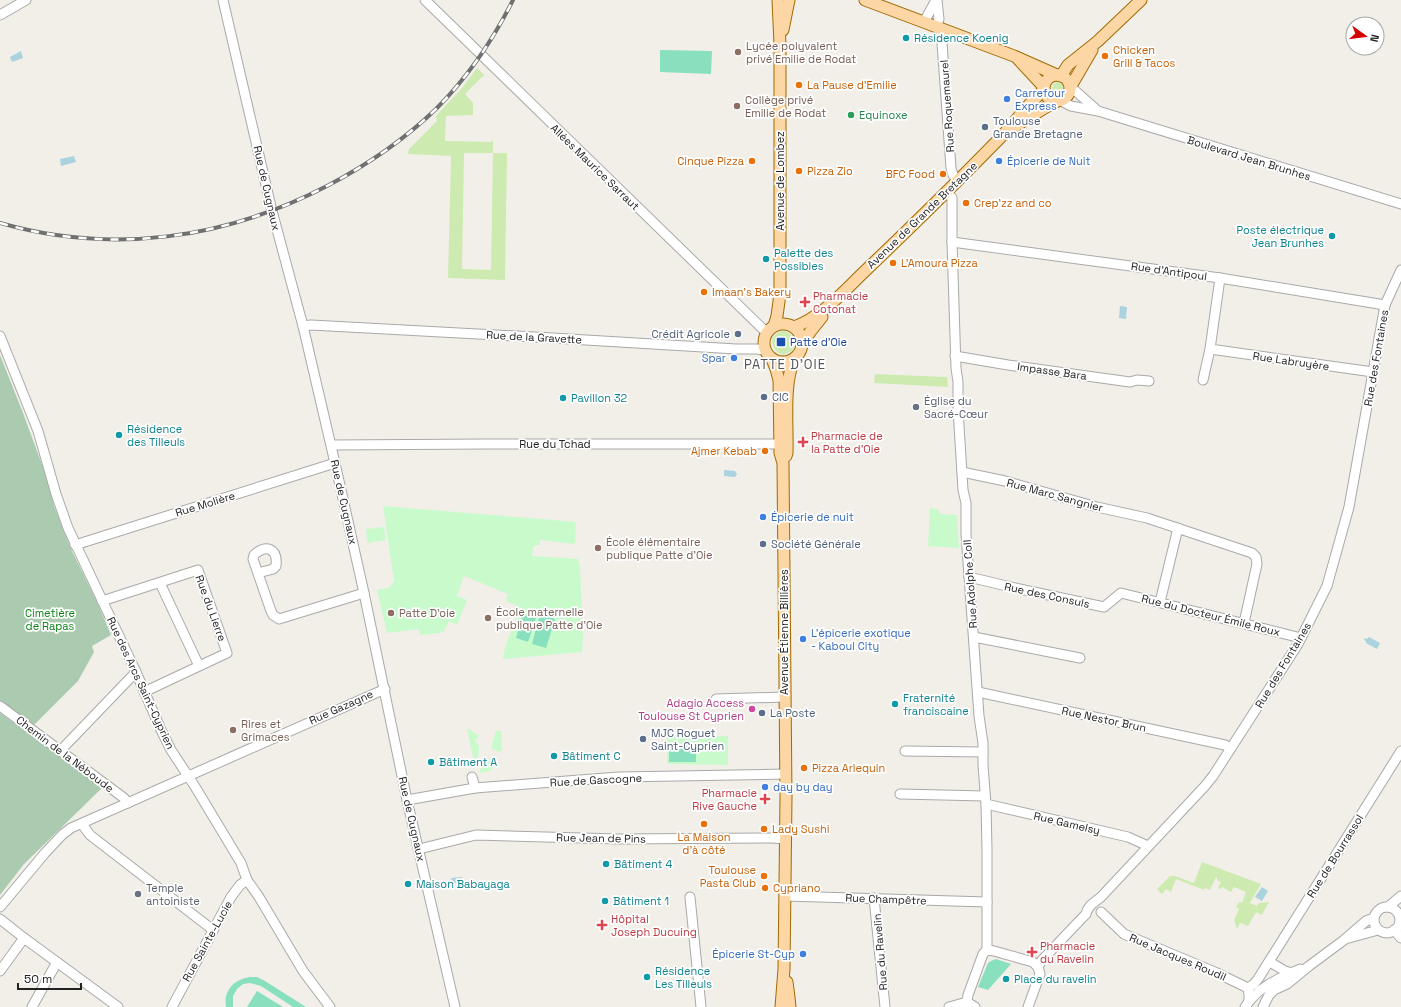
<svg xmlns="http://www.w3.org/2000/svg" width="1401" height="1007" viewBox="0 0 1401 1007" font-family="'Space Grotesk',sans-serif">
<rect width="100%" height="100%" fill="#f2efe9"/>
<g fill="#cdebb0" fill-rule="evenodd">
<path d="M477 68 485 76H483L465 94 473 103V115L446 116 445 139V141H451L491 142 493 140V153H507L505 280 448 278 451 156 408 154 409 149 437 121 436 116 462 88ZM464 153H493L491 270 462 269Z"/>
<circle cx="1058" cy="88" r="6"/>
<path d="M783 331C793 333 797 342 792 351L783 355C770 351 767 334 783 331Z"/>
<path d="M875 374 947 377 948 387 874 383Z"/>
<path d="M1202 862 1261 884 1250 903 1257 906 1259 903 1269 902 1262 915 1256 912 1248 926 1240 923 1237 929 1234 920 1239 909 1236 907 1239 902 1242 903 1246 892 1234 887 1231 892 1222 887 1221 889 1218 888 1221 882 1217 880V878L1216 877 1210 890 1205 888 1204 890 1176 879 1171 892 1166 889 1162 894 1157 889 1170 876H1175L1194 883Z"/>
</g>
<g fill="#aacbaf">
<path d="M0 355 23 413 48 481 54 506 71 549 98 604 111 635 92 646 94 652 78 681 34 725 0 701Z"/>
<path d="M0 713 103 787 24 864 0 895Z"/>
</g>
<g fill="#c8facc">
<path d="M383 506 576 522 575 531 576 532 575 544 540 540V545H536L533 547 532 556 578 559 580 568 583 635 582 652 503 659 505 647 519 612 514 609 516 605 506 601 508 594 464 576 457 596 467 600 457 625 449 621 444 632 441 631 440 633 420 635 419 629 387 633 377 590 389 588 394 581Z"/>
<path d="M930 508 937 509 941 514 957 515 959 548 928 546Z"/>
<path d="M384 527 386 540 367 543 366 529Z"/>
<path d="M467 729H469L479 736 475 741 479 746 478 760 474 761Z"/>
<path d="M496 731H501L502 751 499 752 491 748Z"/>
<path d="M667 736H728V765L667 764Z"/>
<path d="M486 756C490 758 496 765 491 770 489 772 482 772 479 773Z"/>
</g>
<g fill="#88e0be">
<path d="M660 50 712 51 711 74 660 72Z"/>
<path d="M523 614 536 618 528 642 516 638Z"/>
<path d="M540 614 555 619 546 648 532 644Z"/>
<path d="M669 745 696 746V762H669Z"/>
<path d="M996 959 1011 964 988 990 978 987 988 963 991 961Z"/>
<path d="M250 977H257L265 981 306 1007H293L261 986 250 983 243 984 237 989 233 996V1007H226C223 990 235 979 250 977Z"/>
<path d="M257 991 283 1007H247Z"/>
</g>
<g fill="#aad3df">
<path d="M21 51 23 58 12 62 10 57Z"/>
<path d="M74 156 76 162 61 166 60 159Z"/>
<path d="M1120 306 1127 307 1126 319 1119 318Z"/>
<path d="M724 470 735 471 737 474 735 477 724 476Z"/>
<path d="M1369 637 1380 643 1377 649 1366 643V641L1364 640 1365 638 1367 639Z"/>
<path d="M462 877 463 882 452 883 451 878Z"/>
<path d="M1262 887 1268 891 1262 901 1255 897Z"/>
</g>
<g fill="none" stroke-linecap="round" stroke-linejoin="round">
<defs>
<g id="minor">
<path d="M223 0 272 211 303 326 335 463 364 593 407 800 455 1007"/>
<path d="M425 0 767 333"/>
<path d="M0 15 26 0"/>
<path d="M924 22 936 0"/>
<path d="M936 27 939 19 937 0"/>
<path d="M941 29 951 168 953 175 958 181"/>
<path d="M1071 87 1098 111"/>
<path d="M1061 101 1071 106 1098 111 1401 204"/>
<path d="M947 192 952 198V242L956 368 958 382V409L963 490 966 503V534L979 716 983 743V765L986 804 987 850V950"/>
<path d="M952 242 1220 278 1385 305"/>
<path d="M1220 278 1210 349 1373 372"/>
<path d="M303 326 311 325 553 338 736 349H757L765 350"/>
<path d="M0 336 38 431 56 494 68 528 136 672 161 730 171 750 194 785 241 863 247 880 259 897 303 971 330 1007"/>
<path d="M955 356 1008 365 1130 382 1137 380 1149 381"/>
<path d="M1203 380 1210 349"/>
<path d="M331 445 487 444H780"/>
<path d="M962 472 1005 481 1097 507 1147 518 1252 553 1256 557 1257 564 1244 623"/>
<path d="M75 545 335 463"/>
<path d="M258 573 273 569 276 566C278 548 266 544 254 555L253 559 271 611 273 615 279 619 364 593"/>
<path d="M969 577 1011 587 1104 607 1121 593 1301 638"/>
<path d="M160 583 199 666"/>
<path d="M102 601 198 570 227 653 144 692"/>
<path d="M1160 602 1178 528"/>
<path d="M974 637 1080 658"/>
<path d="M978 692 1225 745 1231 748"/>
<path d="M716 699 785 697"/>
<path d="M0 706 124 798 128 803"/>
<path d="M60 751 136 672"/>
<path d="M905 751 983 752"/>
<path d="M472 777 475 788"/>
<path d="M900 794 985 796"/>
<path d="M407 800 475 788 619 777 785 774"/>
<path d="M986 804 1128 837 1148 846"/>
<path d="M82 824 90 835 213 930"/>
<path d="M419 849 476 835 619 839 772 838 785 839"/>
<path d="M785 896 987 902"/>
<path d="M690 897 701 1007"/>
<path d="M874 898 885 1007"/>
<path d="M0 907 45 853 63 834 71 828 385 689"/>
<path d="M1388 907 1401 896"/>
<circle cx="1387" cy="920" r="13"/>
<path d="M1101 912 1124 934 1217 973 1248 988 1249 995V1001"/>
<path d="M0 919 24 938 118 1007"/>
<path d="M1394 930 1401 938"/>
<path d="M1349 938 1378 930"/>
<path d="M1270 962 1285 971 1293 973"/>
<path d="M1038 967 1042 960 1086 914C1088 905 1095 902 1101 897L1205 786 1213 776 1298 644 1327 586 1349 507 1385 305 1401 270"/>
<path d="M0 971 24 938"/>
<path d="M1248 988 1254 984 1258 979 1401 751"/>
<path d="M32 1007 57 962"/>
<path d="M172 1007 231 897 240 885 247 880"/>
<path d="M949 1007 967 1002"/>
<path d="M975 1007 967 1002 968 995 983 954 987 950 994 951 1033 962 1038 967 1040 974 1028 1007"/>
<path d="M1245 1007C1259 986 1278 979 1300 969"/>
<path d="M1263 1007 1269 995 1274 990 1287 984 1309 966 1344 940 1366 921 1374 918"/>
</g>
<g id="major">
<path d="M865 0 1014 56 1057 75"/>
<path d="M783 30 789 0"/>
<path d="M1018 59 1044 87"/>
<circle cx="1057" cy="88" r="13"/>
<path d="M1061 76 1068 65 1098 41 1141 0"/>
<path d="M1071 86 1092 50"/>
<path d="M1014 127 1046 107 1057 101"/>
<circle cx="783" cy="343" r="19"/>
<path d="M774 326 777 316 780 294V45L778 0"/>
<path d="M794 327C822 317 844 291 865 271 910 228 955 184 999 139 1015 123 1027 104 1044 90"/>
<path d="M802 345 810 332 822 317"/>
<path d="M772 359 776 369 779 380 780 453 783 463 786 797 784 969 781 1007"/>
<path d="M786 456 787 453C788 425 783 385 794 360"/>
<path d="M787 982 789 997 790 1007"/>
</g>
</defs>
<use href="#minor" stroke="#a9a9a9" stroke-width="11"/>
<use href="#major" stroke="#a06b00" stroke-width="13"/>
<use href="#minor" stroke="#fff" stroke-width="9"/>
<use href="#major" stroke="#fcd6a4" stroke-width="11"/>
<defs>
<path id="rail" d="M0 223C112 255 225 239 327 186 367 165 404 140 436 109 468 77 493 40 513 0"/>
</defs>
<use href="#rail" stroke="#707070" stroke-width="4"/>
<use href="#rail" stroke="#fff" stroke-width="2.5" stroke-dasharray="8" stroke-linecap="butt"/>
</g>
<g fill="#0f9aa8" stroke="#fff" stroke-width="1.5">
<circle cx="906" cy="38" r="4"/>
<circle cx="1332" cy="236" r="4"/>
<circle cx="766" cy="259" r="4"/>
<circle cx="563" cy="398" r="4"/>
<circle cx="119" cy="435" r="4"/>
<circle cx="895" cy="704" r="4"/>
<circle cx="554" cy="756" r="4"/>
<circle cx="431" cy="762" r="4"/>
<circle cx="606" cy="864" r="4"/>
<circle cx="408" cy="884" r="4"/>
<circle cx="605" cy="901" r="4"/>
<circle cx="647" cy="977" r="4"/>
<circle cx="1006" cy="979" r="4"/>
</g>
<g fill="#8d6e63" stroke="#fff" stroke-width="1.5">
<circle cx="738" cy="52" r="4"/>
<circle cx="737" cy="106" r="4"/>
<circle cx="598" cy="548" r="4"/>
<circle cx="391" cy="613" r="4"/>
<circle cx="488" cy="618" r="4"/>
<circle cx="233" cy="730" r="4"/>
</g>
<g fill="#e8710a" stroke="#fff" stroke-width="1.5">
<circle cx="1105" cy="56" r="4"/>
<circle cx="799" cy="85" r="4"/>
<circle cx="752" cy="161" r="4"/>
<circle cx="799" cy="171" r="4"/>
<circle cx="943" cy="174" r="4"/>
<circle cx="966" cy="203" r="4"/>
<circle cx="893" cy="263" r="4"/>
<circle cx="704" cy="292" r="4"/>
<circle cx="765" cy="451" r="4"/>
<circle cx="804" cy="768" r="4"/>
<circle cx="704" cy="824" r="4"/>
<circle cx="764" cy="829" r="4"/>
<circle cx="764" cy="876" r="4"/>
<circle cx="765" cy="888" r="4"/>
</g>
<g fill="#3f7fe0" stroke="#fff" stroke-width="1.5">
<circle cx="1007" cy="99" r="4"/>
<circle cx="999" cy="161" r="4"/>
<circle cx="734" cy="358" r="4"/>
<circle cx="763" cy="517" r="4"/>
<circle cx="803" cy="639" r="4"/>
<circle cx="765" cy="787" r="4"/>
<circle cx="803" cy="954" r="4"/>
</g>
<circle fill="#2e9e5b" stroke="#fff" stroke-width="1.5" cx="851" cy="115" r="4"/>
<g fill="#5c6f8a" stroke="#fff" stroke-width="1.5">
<circle cx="985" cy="127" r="4"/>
<circle cx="738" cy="334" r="4"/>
<circle cx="764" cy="397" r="4"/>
<circle cx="763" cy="544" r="4"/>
<circle cx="762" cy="713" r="4"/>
<circle cx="643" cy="739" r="4"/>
</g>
<g fill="#e0444e" stroke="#fff" stroke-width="1.5">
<path d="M803 296h4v4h4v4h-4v4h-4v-4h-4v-4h4z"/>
<path d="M801 436h4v4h4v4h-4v4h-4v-4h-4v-4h4z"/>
<path d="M763 793h4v4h4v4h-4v4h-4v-4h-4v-4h4z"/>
<path d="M600 919h4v4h4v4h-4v4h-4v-4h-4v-4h4z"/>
<path d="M1030 946h4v4h4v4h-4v4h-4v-4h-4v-4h4z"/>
</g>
<rect fill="#1a4fb4" stroke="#fff" stroke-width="1.5" x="776" y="337" width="10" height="10" rx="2"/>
<g fill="#6b7280" stroke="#fff" stroke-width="1.5">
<circle cx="916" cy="407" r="4"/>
<circle cx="138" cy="894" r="4"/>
</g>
<circle fill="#d1479c" stroke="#fff" stroke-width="1.5" cx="752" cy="709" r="4"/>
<g text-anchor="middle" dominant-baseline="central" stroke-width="3.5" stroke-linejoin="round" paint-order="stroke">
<g font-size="11" fill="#0d838f" stroke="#fff" text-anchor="start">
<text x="914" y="38">Résidence Koenig</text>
<text x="1324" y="230" text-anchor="end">Poste électrique<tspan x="1324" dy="13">Jean Brunhes</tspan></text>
<text x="774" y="253">Palette des<tspan x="774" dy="13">Possibles</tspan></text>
<text x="571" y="398">Pavillon 32</text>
<text x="127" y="429">Résidence<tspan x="127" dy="13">des Tilleuls</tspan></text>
<text x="903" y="698">Fraternité<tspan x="903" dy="13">franciscaine</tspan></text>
<text x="562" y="756">Bâtiment C</text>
<text x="439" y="762">Bâtiment A</text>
<text x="614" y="864">Bâtiment 4</text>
<text x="416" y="884">Maison Babayaga</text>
<text x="613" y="901">Bâtiment 1</text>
<text x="655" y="971">Résidence<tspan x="655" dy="13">Les Tilleuls</tspan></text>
<text x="1014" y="979">Place du ravelin</text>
</g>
<g font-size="11" fill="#785e54" stroke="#fff" text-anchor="start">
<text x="746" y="46">Lycée polyvalent<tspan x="746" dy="13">privé Emilie de Rodat</tspan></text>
<text x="745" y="100">Collège privé<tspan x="745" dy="13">Emilie de Rodat</tspan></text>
<text x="606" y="542">École élémentaire<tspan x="606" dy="13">publique Patte d'Oie</tspan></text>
<text x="496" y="612">École maternelle<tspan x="496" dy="13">publique Patte d'Oie</tspan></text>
<text x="399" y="613">Patte D'oie</text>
<text x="241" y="724">Rires et<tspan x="241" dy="13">Grimaces</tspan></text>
</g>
<g font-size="11" fill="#c56008" stroke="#fff" text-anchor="start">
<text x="1113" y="50">Chicken<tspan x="1113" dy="13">Grill &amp; Tacos</tspan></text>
<text x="807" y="85">La Pause d'Emilie</text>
<text x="744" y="161" text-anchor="end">Cinque Pizza</text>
<text x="807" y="171">Pizza Zio</text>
<text x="935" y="174" text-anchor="end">BFC Food</text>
<text x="974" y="203">Crep'zz and co</text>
<text x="901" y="263">L'Amoura Pizza</text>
<text x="712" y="292">Imaan's Bakery</text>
<text x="757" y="451" text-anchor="end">Ajmer Kebab</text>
<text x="812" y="768">Pizza Arlequin</text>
<text x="772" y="829">Lady Sushi</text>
<text x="704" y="837" text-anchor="middle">La Maison<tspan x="704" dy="13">d'à côté</tspan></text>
<text x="756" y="870" text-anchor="end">Toulouse<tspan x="756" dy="13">Pasta Club</tspan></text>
<text x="773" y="888">Cypriano</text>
</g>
<g font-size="11" fill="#366cbe" stroke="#fff" text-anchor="start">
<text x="1015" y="93">Carrefour<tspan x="1015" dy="13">Express</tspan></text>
<text x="1007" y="161">Épicerie de Nuit</text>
<text x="726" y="358" text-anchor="end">Spar</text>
<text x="771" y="517">Épicerie de nuit</text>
<text x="811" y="633">L'épicerie exotique<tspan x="811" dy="13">- Kaboul City</tspan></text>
<text x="773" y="787">day by day</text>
<text x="795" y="954" text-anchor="end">Épicerie St-Cyp</text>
</g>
<g font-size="11" fill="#222" stroke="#fff">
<text transform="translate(947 106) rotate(-94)">Rue Roquemaurel</text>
<text transform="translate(1249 158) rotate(17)">Boulevard Jean Brunhes</text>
<text transform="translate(595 167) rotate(44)">Allées Maurice Sarraut</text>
<text transform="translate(780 181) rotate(-90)">Avenue de Lombez</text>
<text transform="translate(267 188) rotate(77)">Rue de Cugnaux</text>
<text transform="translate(922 215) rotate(-44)">Avenue de Grande Bretagne</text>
<text transform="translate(1169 271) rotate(8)">Rue d'Antipoul</text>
<text transform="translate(534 337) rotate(3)">Rue de la Gravette</text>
<text transform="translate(1376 358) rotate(-80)">Rue des Fontaines</text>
<text transform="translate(1291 361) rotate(8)">Rue Labruyère</text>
<text transform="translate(1052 371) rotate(8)">Impasse Bara</text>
<text x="555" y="444">Rue du Tchad</text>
<text transform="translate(1055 495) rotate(15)">Rue Marc Sangnier</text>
<text transform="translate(344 502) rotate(77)">Rue de Cugnaux</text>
<text transform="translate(205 504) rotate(-17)">Rue Molière</text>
<text transform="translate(970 584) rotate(-94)">Rue Adolphe Coll</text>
<text transform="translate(1047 595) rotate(12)">Rue des Consuls</text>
<text transform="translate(211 608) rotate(70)">Rue du Lierre</text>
<text transform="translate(1211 615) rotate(14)">Rue du Docteur Émile Roux</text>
<text transform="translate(784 632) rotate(-90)">Avenue Étienne Billières</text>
<text transform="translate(1283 665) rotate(-59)">Rue des Fontaines</text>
<text transform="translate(141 683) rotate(65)">Rue des Arcs Saint-Cyprien</text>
<text transform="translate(341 707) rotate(-24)">Rue Gazagne</text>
<text transform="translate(1104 719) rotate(12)">Rue Nestor Brun</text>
<text transform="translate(65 754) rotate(37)">Chemin de la Néboude</text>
<text transform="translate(596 780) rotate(-3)">Rue de Gascogne</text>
<text transform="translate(412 819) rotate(77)">Rue de Cugnaux</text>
<text transform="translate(1067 823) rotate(13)">Rue Gamelsy</text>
<text transform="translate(601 838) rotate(1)">Rue Jean de Pins</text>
<text transform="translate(1335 856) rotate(-58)">Rue de Bourrassol</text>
<text transform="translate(886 899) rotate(2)">Rue Champêtre</text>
<text transform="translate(207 941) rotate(-61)">Rue Sainte-Lucie</text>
<text transform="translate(880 952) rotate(-95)">Rue du Ravelin</text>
<text transform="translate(1178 957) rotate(23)">Rue Jacques Roudil</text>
</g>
<g font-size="11" fill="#27864d" stroke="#fff" text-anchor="start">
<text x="859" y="115">Equinoxe</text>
</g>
<g font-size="11" fill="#4e5e75" stroke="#fff" text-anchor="start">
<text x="993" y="121">Toulouse<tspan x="993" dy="13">Grande Bretagne</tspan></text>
<text x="730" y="334" text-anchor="end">Crédit Agricole</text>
<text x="772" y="397">CIC</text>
<text x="771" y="544">Société Générale</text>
<text x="770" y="713">La Poste</text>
<text x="651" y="733">MJC Roguet<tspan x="651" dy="13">Saint-Cyprien</tspan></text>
</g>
<g font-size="11" fill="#be3a42" stroke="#fff" text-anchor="start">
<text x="813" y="296">Pharmacie<tspan x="813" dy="13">Cotonat</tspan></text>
<text x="811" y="436">Pharmacie de<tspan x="811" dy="13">la Patte d'Oie</tspan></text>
<text x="757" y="793" text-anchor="end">Pharmacie<tspan x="757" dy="13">Rive Gauche</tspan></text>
<text x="611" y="919">Hôpital<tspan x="611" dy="13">Joseph Ducuing</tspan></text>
<text x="1040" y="946">Pharmacie<tspan x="1040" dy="13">du Ravelin</tspan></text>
</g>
<g font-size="11" fill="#164399" stroke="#fff" text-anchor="start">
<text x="790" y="342">Patte d'Oie</text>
</g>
<g font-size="11" fill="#5b616d" stroke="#fff" text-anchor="start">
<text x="924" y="401">Église du<tspan x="924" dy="13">Sacré-Cœur</tspan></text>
<text x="146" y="888">Temple<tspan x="146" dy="13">antoiniste</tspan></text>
</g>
<g font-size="11" fill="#0c8416" stroke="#fff">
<text x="50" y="613">Cimetière<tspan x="50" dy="13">de Rapas</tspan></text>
</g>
<g font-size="11" fill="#b23c85" stroke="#fff" text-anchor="end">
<text x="744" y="703">Adagio Access<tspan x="744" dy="13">Toulouse St Cyprien</tspan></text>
</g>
<g font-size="13" letter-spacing="1" fill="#555" stroke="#fff">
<text x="785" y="364">PATTE D'OIE</text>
</g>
</g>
<g transform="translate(1365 36) rotate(104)"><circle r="19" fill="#ffffff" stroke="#a7a7a7"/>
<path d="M0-3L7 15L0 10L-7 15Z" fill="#d40000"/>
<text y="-6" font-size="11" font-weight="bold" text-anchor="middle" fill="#222222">N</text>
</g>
<path d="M18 983v6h63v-6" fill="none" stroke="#222222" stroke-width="2"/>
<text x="24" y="983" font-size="12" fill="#222222" stroke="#ffffff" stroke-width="3" paint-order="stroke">50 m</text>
</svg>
